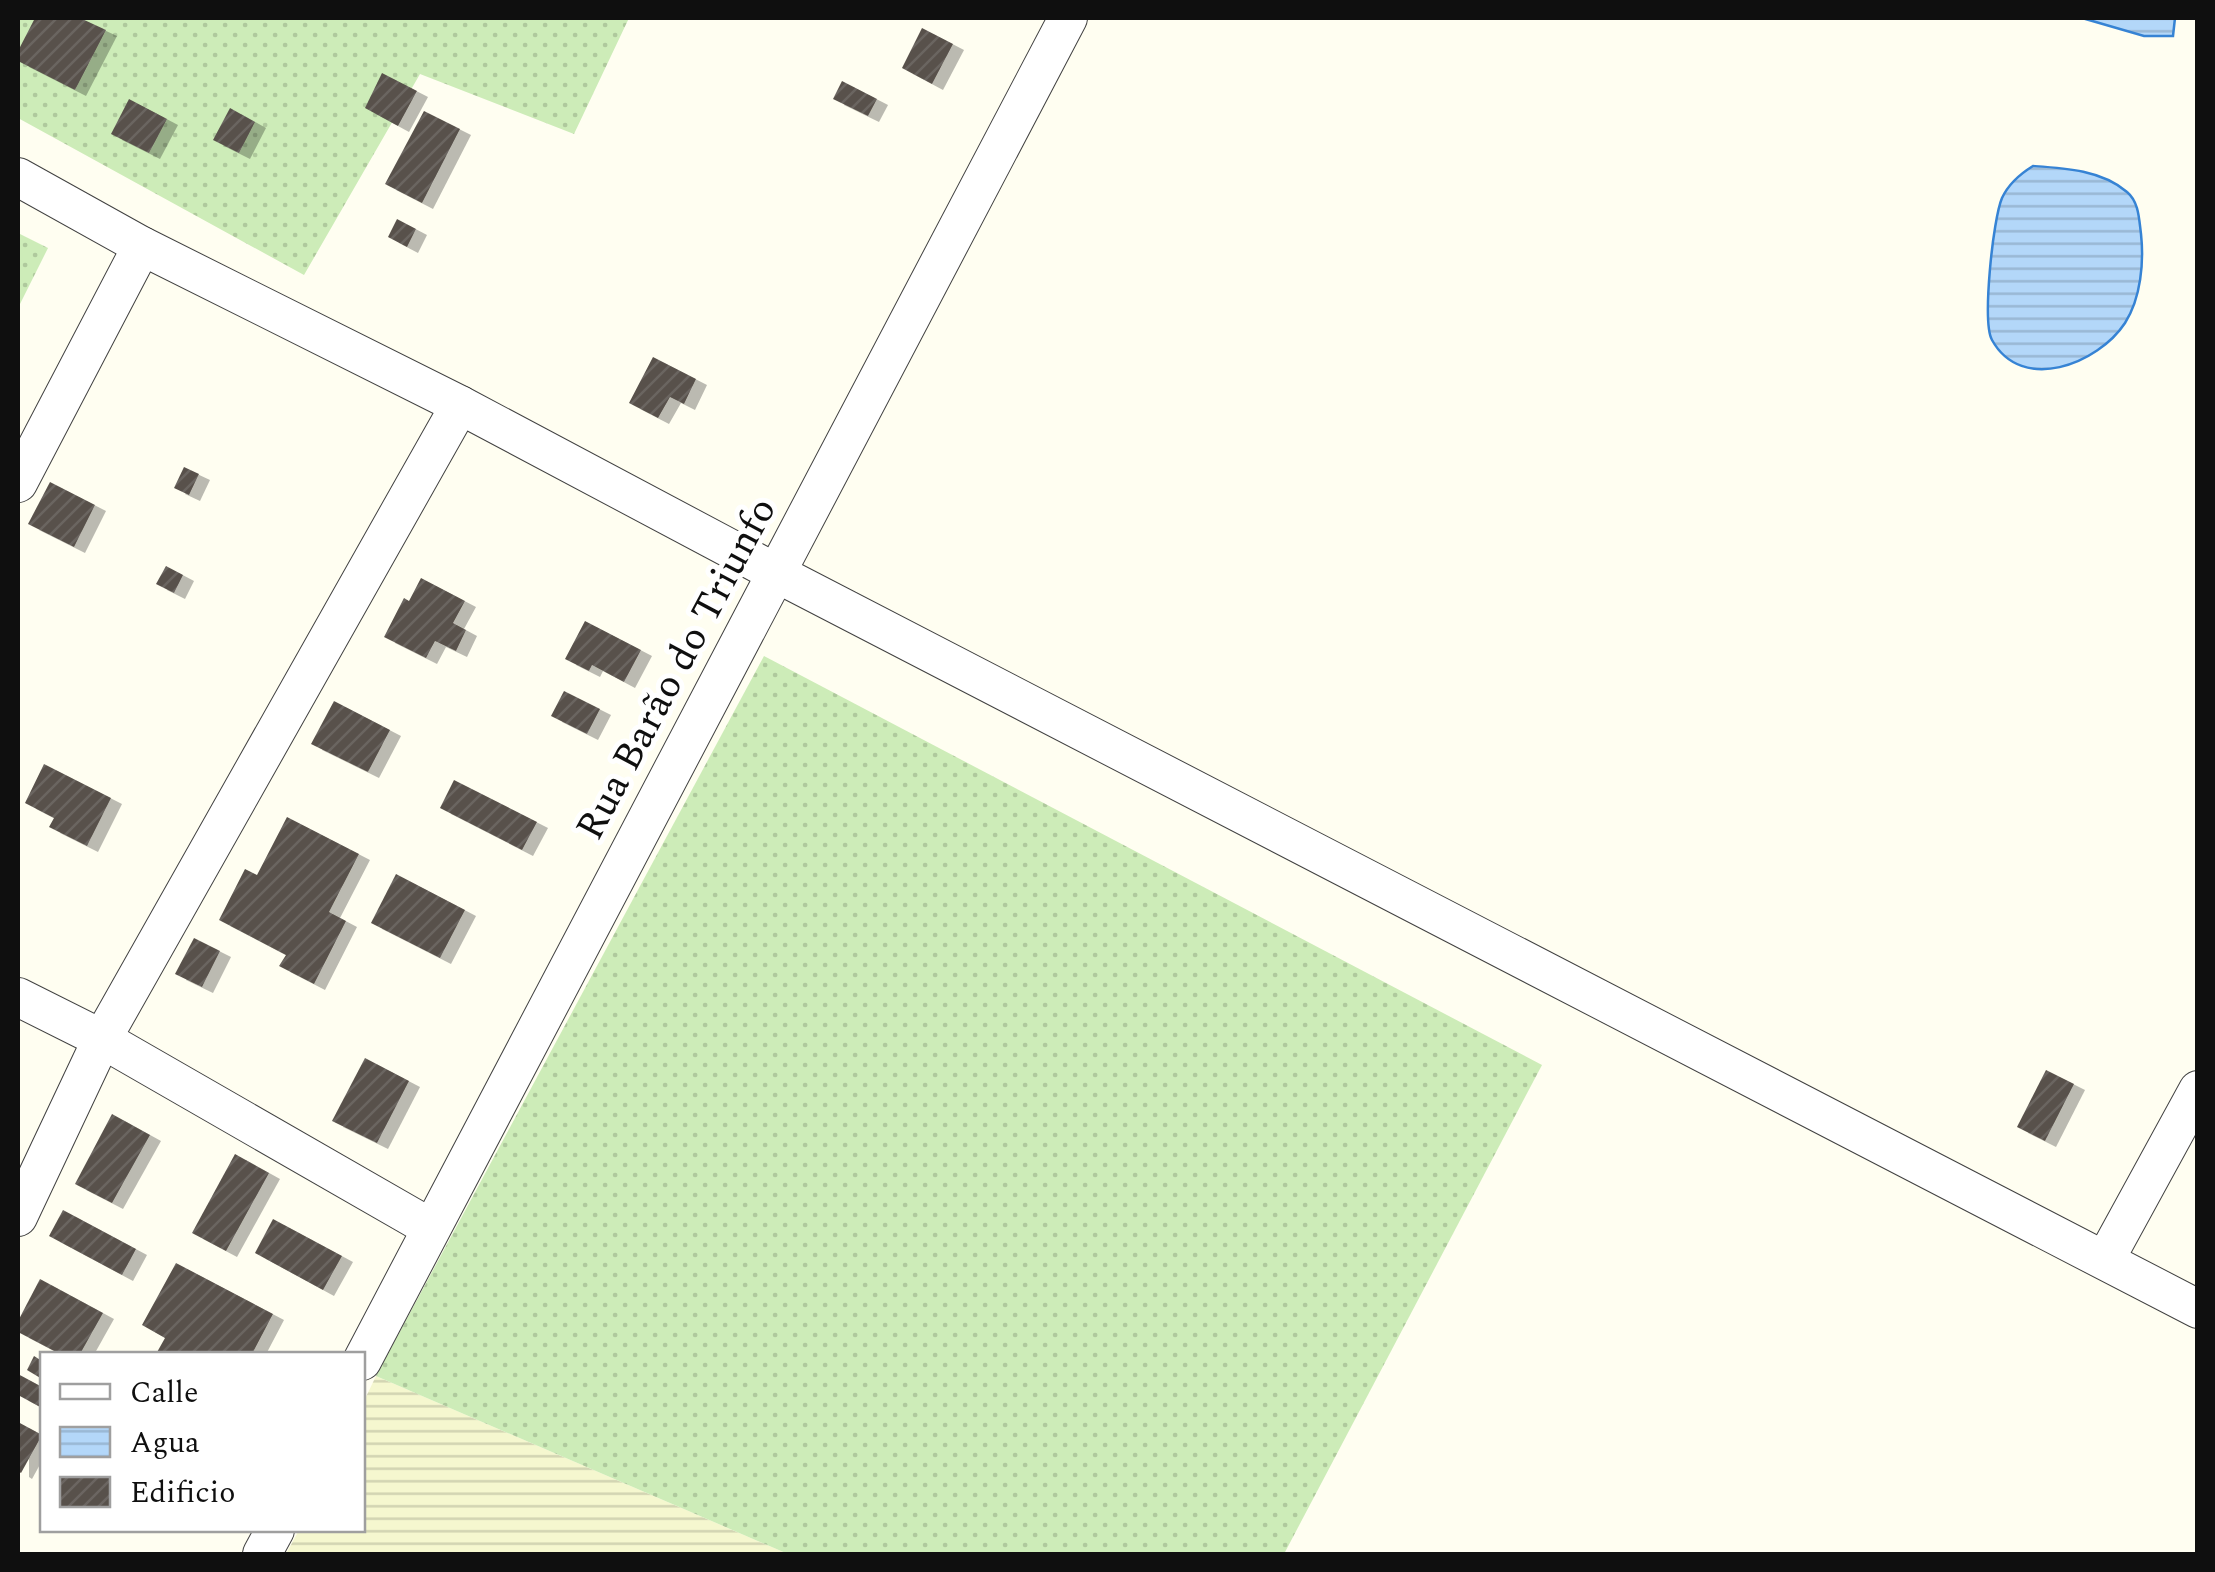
<svg xmlns="http://www.w3.org/2000/svg" width="2215" height="1572" viewBox="0 0 2215 1572" font-family="Spectral,serif">
<defs>
<pattern id="farmland-rules" width="6" height="5" patternUnits="userSpaceOnUse" patternTransform="scale(2.5)"><rect width="6" height="5" fill="#f5f7cf"/><path d="M0 2.5h6" fill="none" stroke="#d1d3b1"/></pattern>
<pattern id="grass-dots" width="8" height="8" patternUnits="userSpaceOnUse" patternTransform="scale(2.5)"><rect width="8" height="8" fill="#cdecb8"/><path d="M2 2h.1M6 6h.1" fill="none" stroke="#afc99d" stroke-width="1.8" stroke-linecap="round"/></pattern>
<pattern id="water-rules" width="6" height="5" patternUnits="userSpaceOnUse" patternTransform="scale(2.5)"><rect width="6" height="5" fill="#b3d7f9"/><path d="M0 2.5h6" fill="none" stroke="#99b7d4"/></pattern>
<pattern id="building-hatch" width="6" height="6" patternUnits="userSpaceOnUse" patternTransform="scale(2.5)"><rect width="6" height="6" fill="#58514b"/><path d="M-1 1l2-2M0 6l6-6M5 7l2-2" fill="none" stroke="#6b6561"/></pattern>
<filter id="shadow"><feDropShadow dx="11" dy="6" stdDeviation="0" flood-color="#0004"/></filter>
</defs>
<rect width="100%" height="100%" fill="#fffef1"/>
<path fill="url(#farmland-rules)" d="M376 1376 788 1554H286L299 1530H362L363 1403Z"/>
<g fill="url(#grass-dots)">
<path d="M18 18H629L574 134 420 74 304 275 18 118Z"/>
<path d="M18 233 48 248 18 308Z"/>
<path d="M764 656 1542 1065 1284 1554H788L376 1376Z"/>
</g>
<g fill="url(#water-rules)" stroke="#3683d4" stroke-width="2.5">
<path d="M2082 18H2175L2173 36H2144Z"/>
<path d="M2033 166C2064 168 2102 170 2127 192 2139 202 2139 219 2141 234 2144 262 2141 298 2125 323 2098 364 2022 394 1992 340 1982 322 1993 219 2002 198 2009 183 2020 174 2033 166Z"/>
</g>
<g fill="url(#building-hatch)" filter="url(#shadow)">
<path d="M35 18H80L106 30 75 90 18 61V51Z"/>
<path d="M922 28 953 44 932 84 902 68Z"/>
<path d="M382 73 417 91 398 126 365 108Z"/>
<path d="M842 81 877 99 868 116 833 99Z"/>
<path d="M129 99 167 119 149 153 111 134Z"/>
<path d="M230 108 255 122 239 153 213 140Z"/>
<path d="M424 111 460 129 422 203 385 184Z"/>
<path d="M397 219 416 229 407 247 388 237Z"/>
<path d="M653 357 696 379 684 404 670 397 658 418 629 403Z"/>
<path d="M184 467 199 474 189 495 174 488Z"/>
<path d="M50 482 95 505 74 547 28 524Z"/>
<path d="M166 566 183 575 174 593 156 584Z"/>
<path d="M421 578 465 601 453 623 466 630 456 651 435 641 426 658 384 637 404 598 409 601Z"/>
<path d="M585 621 641 650 624 682 592 665 589 671 565 659Z"/>
<path d="M564 691 600 709 587 734 551 716Z"/>
<path d="M334 701 390 730 368 772 311 744Z"/>
<path d="M44 764 111 798 87 846 49 827 54 818 25 803Z"/>
<path d="M454 780 537 822 522 850 440 808Z"/>
<path d="M287 817 359 854 329 912 346 921 314 984 279 966 286 955 219 920 245 869 257 875Z"/>
<path d="M396 874 465 910 440 958 371 923Z"/>
<path d="M194 938 220 951 202 987 175 974Z"/>
<path d="M365 1058 409 1081 377 1143 332 1121Z"/>
<path d="M2046 1070 2074 1084 2045 1141 2017 1127Z"/>
<path d="M112 1114 150 1135 112 1203 75 1184Z"/>
<path d="M235 1154 269 1173 226 1251 192 1233Z"/>
<path d="M63 1210 136 1249 122 1275 49 1236Z"/>
<path d="M273 1219 342 1256 323 1290 255 1253Z"/>
<path d="M176 1263 273 1314 252 1354H156L165 1338 142 1325Z"/>
<path d="M40 1279 103 1313 80 1354H60L18 1332V1321Z"/>
<path d="M34 1356 42 1361V1379L27 1370Z"/>
<path d="M18 1374 42 1387V1408L18 1395Z"/>
<path d="M18 1422 42 1435 21 1473 18 1471Z"/>
</g>
<g fill="none" stroke-linecap="round" stroke-linejoin="round">
<defs>
<g id="minor">
<path d="M18 177 142 246 460 405 778 574 2198 1309"/>
<path d="M18 483 142 246"/>
<path d="M18 997 102 1039 431 1228"/>
<path d="M18 1217 102 1039 460 405"/>
<path d="M2105 1260 2198 1090"/>
<path d="M362 1361 1068 18"/>
<path d="M262 1554 275 1530"/>
</g>
</defs>
<use href="#minor" stroke="#424242" stroke-width="40"/>
<use href="#minor" stroke="#fff" stroke-width="38"/>
</g>
<g text-anchor="middle" dominant-baseline="central" stroke-width="10" stroke-linejoin="round" paint-order="stroke">
<g font-size="40" fill="#0f0f0f" stroke="#fff">
<text transform="translate(677 669) rotate(-62)">Rua Barão do Triunfo</text>
</g>
</g>
<rect width="2215" height="1572" fill="none" stroke="#0f0f0f" stroke-width="40"/>
<rect x="40" y="1352" width="325" height="180" fill="#ffffff" stroke="#9f9f9f" stroke-width="2.5"/>
<rect x="60" y="1384" width="50" height="15" fill="#ffffff" stroke="#9f9f9f" stroke-width="2.5"/>
<text x="130" y="1402" font-size="30" fill="#0f0f0f">Calle</text>
<rect x="60" y="1427" width="50" height="30" fill="url(#water-rules)" stroke="#9f9f9f" stroke-width="2.5"/>
<text x="130" y="1452" font-size="30" fill="#0f0f0f">Agua</text>
<rect x="60" y="1477" width="50" height="30" fill="url(#building-hatch)" stroke="#9f9f9f" stroke-width="2.5"/>
<text x="130" y="1502" font-size="30" fill="#0f0f0f">Edificio</text>
</svg>
